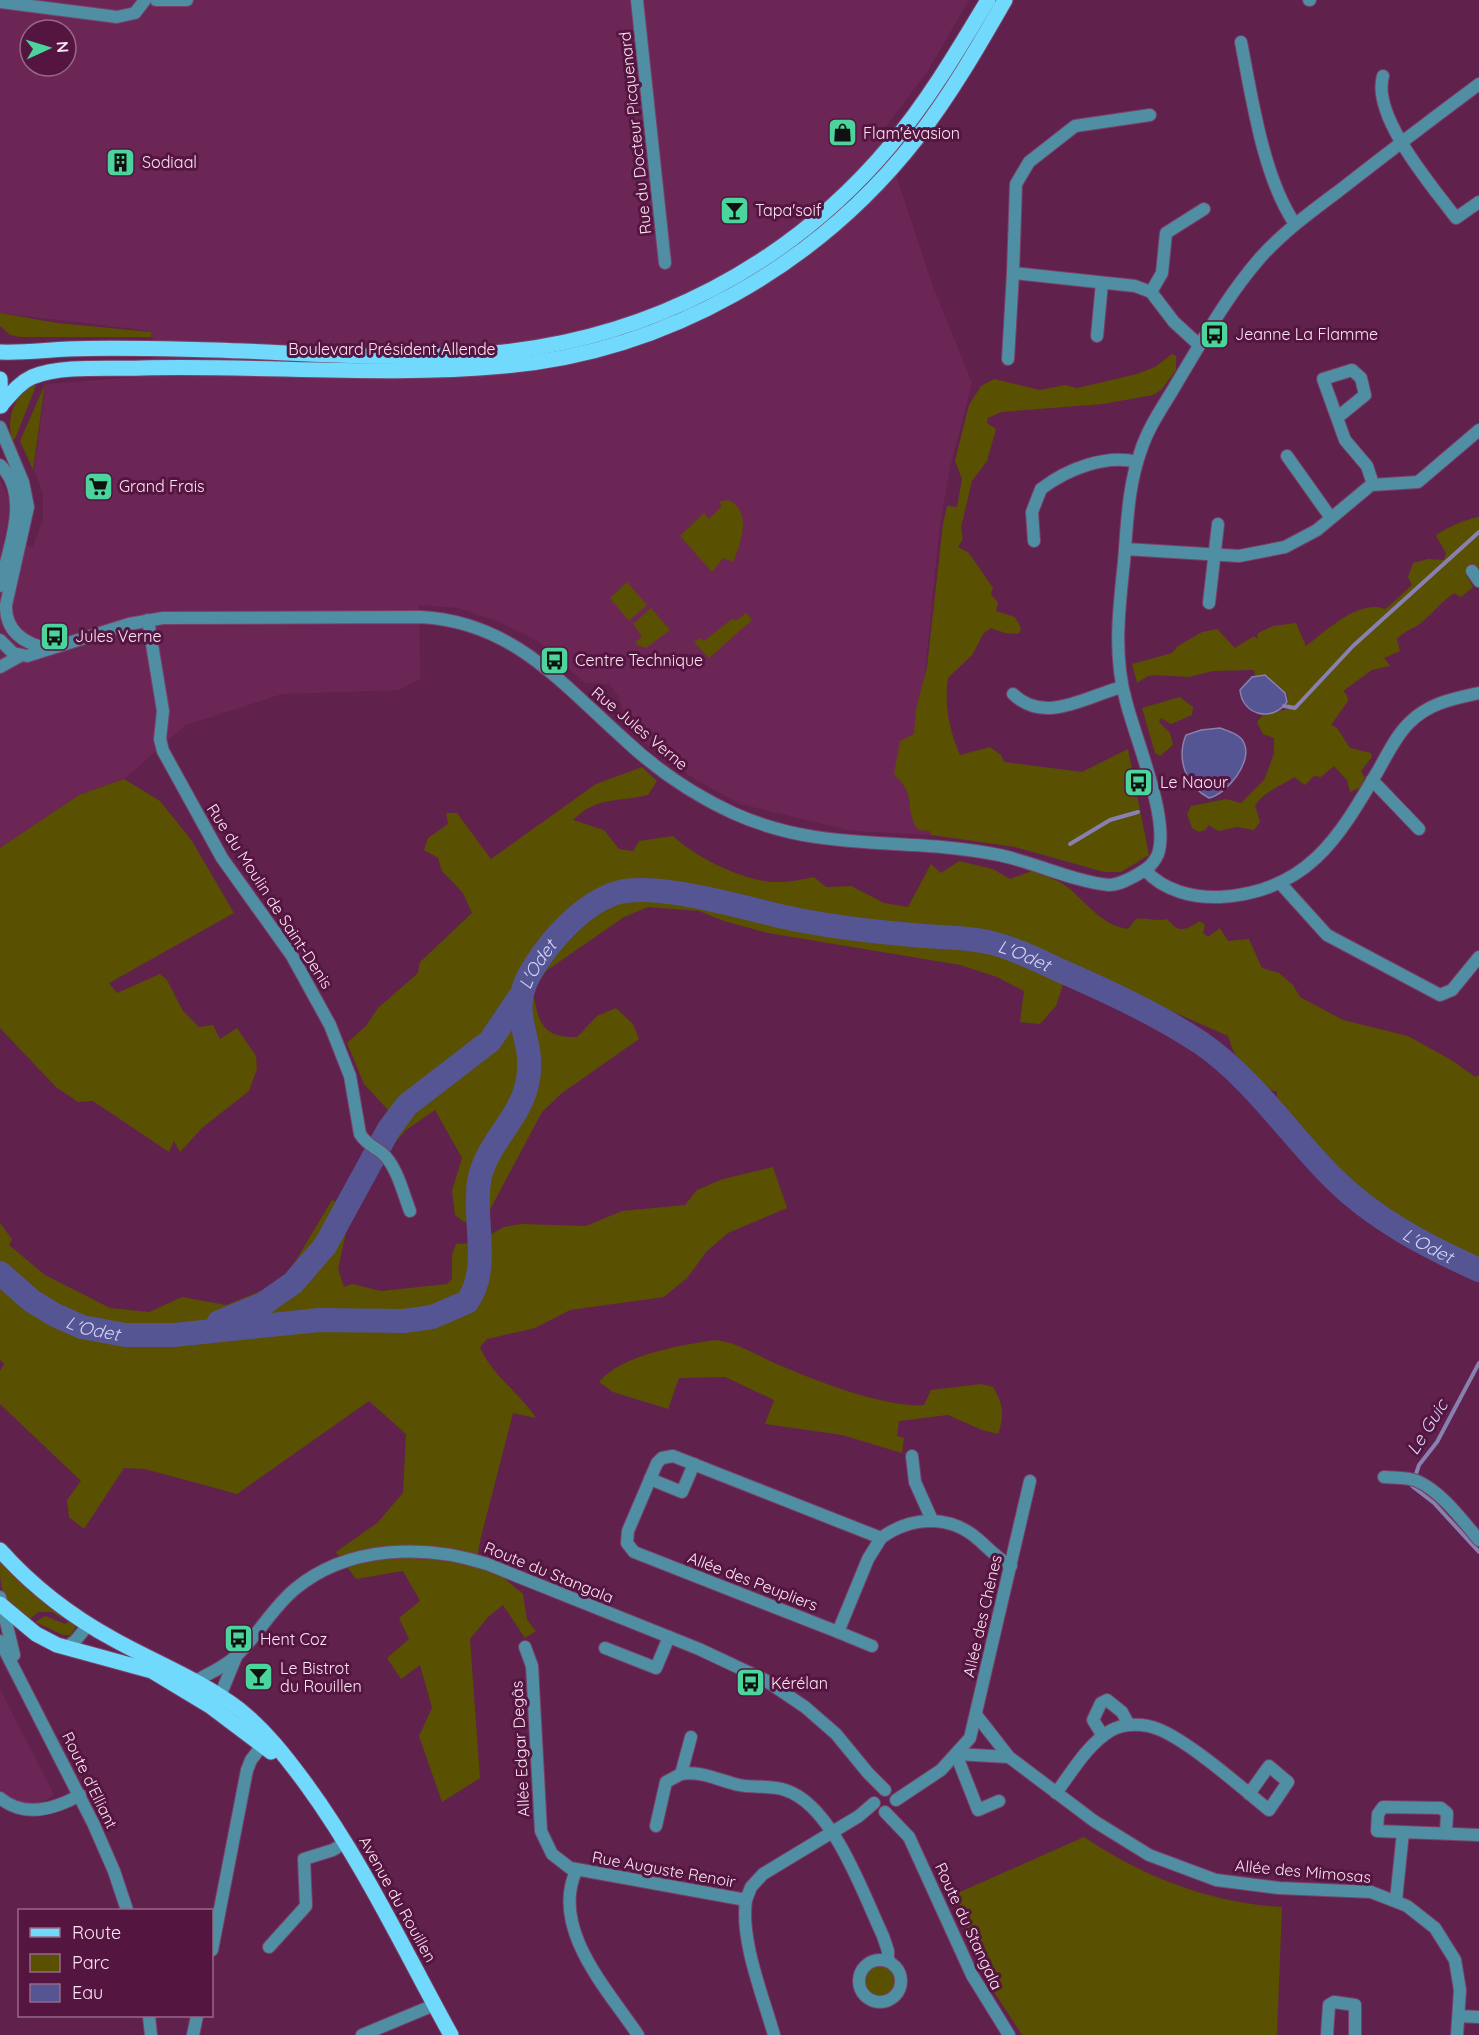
<svg xmlns="http://www.w3.org/2000/svg" width="1479" height="2035" viewBox="0 0 1479 2035" font-family="Quicksand,sans-serif">
<rect width="100%" height="100%" fill="#60224c"/>
<g fill="#6c2656" fill-rule="evenodd">
<path d="M0 0H969L927 72 882 132 933 287 972 383 950 467 939 531 924 683 931 835 853 831 740 804 693 778 641 740 629 728 619 697 609 684 585 683 536 640 497 621 458 608 419 605 420 679 399 690 282 694 186 725 124 779 79 795 0 848V478L11 505 3 543 33 547 43 519V493L34 470 46 384 153 376 152 331 0 313ZM30 30H66V66H30Z"/>
<path d="M0 1689 54 1795 37 1805 23 1804 0 1792Z"/>
</g>
<g fill="#595002">
<path d="M0 313 57 323 152 332 151 337H20L10 335 0 326Z"/>
<path d="M1172 354 1176 356V370L1161 390 1153 395 1103 404 1001 412 988 418 987 423 996 429 987 461 972 481 961 527 963 539 958 547 969 553 993 588 991 594 998 603 996 611 1015 617 1021 628 1019 634 1005 633 991 628 983 634 973 654 948 678C944 706 949 729 960 755L990 747 1001 755 1004 762 1082 772 1128 749 1149 855 1121 872H1104L1015 847 931 835 930 831 918 830C903 806 918 797 894 774L900 741 914 734 916 709 927 667 943 524 947 506 957 507 962 479 955 461 969 405 981 386 994 379 1040 390 1065 385 1077 388 1137 374 1155 367Z"/>
<path d="M34 384 36 386 15 439 12 440C6 417 14 397 34 384Z"/>
<path d="M45 384 33 470 20 441Z"/>
<path d="M728 500C753 511 741 543 733 562L723 558 712 572 680 536 704 513 709 519 722 506 719 502Z"/>
<path d="M1479 517V571L1474 569 1466 575 1473 587 1461 597 1454 593C1441 602 1432 614 1421 623 1413 629 1404 631 1397 639L1400 651 1384 658 1390 666 1372 670 1343 691 1347 695 1348 701 1331 725 1337 728 1350 748 1371 753 1372 757 1361 771 1365 777 1361 787 1350 792 1347 780 1334 766 1321 777 1314 776 1305 785 1294 777C1280 787 1266 790 1255 805L1260 822 1254 830 1237 827 1218 831 1209 825 1205 830 1199 832 1192 828 1187 814 1191 806 1226 799 1241 803 1264 780 1274 754V738L1263 734 1257 722 1263 715 1288 709 1287 694 1281 688 1255 677 1254 670 1213 671 1189 677 1155 675 1148 676 1137 683 1132 664 1172 653 1178 646 1202 632 1217 629 1235 648 1254 636 1257 639 1258 633 1273 626 1296 623 1306 646C1327 631 1358 599 1385 609L1388 607 1412 585 1408 577 1413 563 1428 559 1444 560 1446 553 1436 536C1442 529 1469 518 1479 517Z"/>
<path d="M627 582 647 605 629 621 610 598Z"/>
<path d="M651 608 670 630 646 648 637 645 636 642 642 636 633 624Z"/>
<path d="M746 613 752 620 709 658 694 642 701 638 704 641 732 619 737 620Z"/>
<path d="M1180 697 1193 707 1192 715 1171 724 1161 718 1159 722 1170 733 1173 745 1160 756 1155 753 1142 708Z"/>
<path d="M642 767 657 781 648 795C616 803 599 795 573 820L604 830 619 849 633 851 639 841 673 836C696 858 749 884 781 882 792 882 803 879 814 877L826 887 851 886 884 903 908 907 931 864 941 873 959 861 993 869 1010 879 1032 871C1042 875 1054 878 1063 884 1086 900 1099 925 1128 929L1136 919C1147 917 1156 922 1167 919 1180 934 1185 930 1200 921L1205 925 1203 933 1208 937 1220 928 1228 941 1249 939 1262 968 1279 973 1293 985 1300 997 1343 1020 1408 1036 1453 1061 1475 1077 1479 1075V1259L1387 1224 1342 1182 1277 1106V1092C1250 1084 1236 1062 1228 1036 1175 1012 1121 991 1070 963L1056 1006 1040 1024 1020 1022 1024 991 997 977 960 965 768 933 724 921 699 911 648 907 624 917 546 971 533 991C538 1022 542 1038 577 1037L597 1016 616 1008 633 1024 639 1039 562 1093 542 1112 485 1219 464 1222 455 1215 452 1191 462 1158 435 1110 406 1130 386 1153 370 1138 388 1110 364 1084 347 1043 366 1026 378 1008 418 973 420 962 472 913 463 893 442 871 438 858 424 850 428 838 448 824 446 813H457L491 859 596 784Z"/>
<path d="M124 779 160 801 192 841 234 913 109 983 117 993 160 974 167 980 183 1011 199 1027 213 1025 220 1039 237 1028 256 1056 257 1069 249 1091 202 1128 180 1152 174 1141 169 1152 93 1101 78 1102 56 1087 0 1028V848L79 795Z"/>
<path d="M773 1167 787 1208 728 1233 707 1251 687 1278 664 1297 570 1310 535 1328 487 1339 480 1347C492 1376 519 1392 536 1418L513 1413 480 1541 476 1565 498 1573 523 1594 527 1620 536 1631 525 1638 503 1605 488 1617 470 1639 480 1778 442 1802 419 1736 432 1708 420 1665 401 1679 387 1658 409 1639 399 1618 420 1601 403 1571 356 1579 336 1552 377 1523 403 1493 406 1434 369 1401 237 1494 145 1469 124 1468 84 1529 69 1517 67 1500 81 1481 0 1404V1371L4 1364 0 1360V1223L12 1239 9 1245 45 1275 110 1308 149 1312 182 1297 226 1305 283 1282 332 1200 351 1210 338 1269 344 1287 352 1284 381 1291 447 1284 452 1279V1255L456 1244 476 1243 504 1227 521 1224 586 1226 622 1211 685 1205 697 1190 723 1179Z"/>
<path d="M715 1340C735 1342 751 1352 770 1361 808 1378 883 1408 924 1405L931 1390 981 1384 993 1387C1003 1404 1005 1415 998 1434L982 1430 948 1415 899 1421 897 1436 904 1438 902 1453 842 1435 765 1424 774 1400 725 1377 679 1378 668 1409 613 1392 599 1382C621 1355 681 1345 715 1340Z"/>
<path d="M0 1556 64 1615 62 1618 52 1612H38L30 1619C0 1598 0 1594 0 1556Z"/>
<path d="M45 1616 65 1624 71 1620 77 1624 71 1635H63L35 1622Z"/>
<path d="M1084 1837C1143 1877 1211 1903 1282 1907L1277 2035H1022L987 1981 951 1896Z"/>
<circle cx="880" cy="1981" r="16"/>
</g>
<g fill="#565593" stroke="#8880b0" stroke-width="1.5">
<path d="M1265 675 1285 693 1287 702C1272 723 1242 715 1240 690L1252 677Z"/>
<path d="M1220 728C1228 731 1240 734 1244 743 1253 762 1227 794 1209 798 1186 786 1176 759 1186 735L1201 730Z"/>
</g>
<g fill="none" stroke-linecap="round" stroke-linejoin="round">
<g stroke="#8880b0" stroke-width="4">
<path d="M1284 706 1295 708 1353 646 1479 532"/>
<path d="M1070 844 1110 820 1138 812"/>
<path d="M1479 1363 1437 1442 1419 1465 1412 1486 1434 1503 1479 1552"/>
</g>
<g stroke="#565593" stroke-width="24">
<path id="s1" d="M0 1273 32 1301 55 1315 82 1327 125 1335H174L319 1320 404 1321 432 1317 467 1302C491 1270 473 1220 479 1182 485 1143 522 1119 528 1079 536 1035 503 1014 534 967 552 938 585 901 620 892 662 882 753 911 798 920 835 927 875 932 913 935 939 938 966 936 992 943 1015 949 1038 960 1059 970 1107 991 1157 1014 1201 1043 1253 1079 1289 1134 1333 1178 1374 1219 1426 1246 1479 1270"/>
<path d="M219 1322 263 1304 293 1283 325 1246 389 1129 407 1105 490 1041 519 998"/>
</g>
<defs>
<g id="minor">
<path d="M156 0H187"/>
<path d="M637 0 665 263"/>
<path d="M1309 0H1310"/>
<path d="M0 2 117 17 135 13 145 0"/>
<path d="M1241 42C1252 98 1263 177 1295 224"/>
<path d="M1383 76C1371 116 1433 187 1456 218L1479 202"/>
<path d="M1150 115 1075 126 1029 162 1016 184 1013 273 1135 286 1151 292 1174 322 1198 344"/>
<path d="M1151 292 1162 273 1166 233 1204 209"/>
<path d="M1097 336 1102 283"/>
<path d="M1008 359 1013 273"/>
<path d="M1338 417 1365 395 1361 378 1352 370 1323 379 1345 440 1367 466 1373 484"/>
<path d="M0 427 23 482 28 507 6 605C5 632 25 644 49 649"/>
<path d="M1287 456 1331 518"/>
<path d="M0 465C32 495 8 549 0 586"/>
<path d="M1034 541 1032 512 1041 489C1067 469 1106 454 1137 462"/>
<path d="M1125 549 1239 556 1285 547 1317 530 1371 485 1418 482 1479 430"/>
<path d="M1472 571 1479 581"/>
<path d="M1209 603 1218 524"/>
<path d="M148 620 163 711 160 739 163 751 222 858 292 956 330 1025 350 1076 360 1134C366 1144 373 1146 382 1153 397 1166 403 1193 410 1211"/>
<path d="M0 640 13 653 27 656 129 624 163 618 421 617C513 622 561 683 625 740 657 770 694 795 733 813 823 854 906 836 999 855 1033 862 1075 882 1109 885 1118 885 1125 881 1133 877 1144 871 1153 866 1158 854 1170 819 1135 738 1126 701 1113 656 1119 608 1124 562 1127 525 1128 485 1141 450 1149 425 1165 404 1178 381 1204 338 1227 296 1260 258 1283 232 1312 211 1340 190 1386 154 1432 119 1479 84"/>
<path d="M0 667 20 656"/>
<path d="M1013 694C1045 725 1087 696 1122 687"/>
<path d="M1372 780 1419 829"/>
<path d="M1145 870C1164 891 1193 898 1220 897 1308 892 1339 837 1379 769 1388 753 1396 736 1409 723 1429 703 1452 699 1479 693"/>
<path d="M1280 883 1327 935 1440 995 1452 990 1479 957"/>
<path d="M912 1456 915 1482 932 1520"/>
<path d="M1384 1477C1394 1478 1407 1477 1417 1481 1441 1491 1462 1520 1479 1540"/>
<path d="M650 1479 682 1492 694 1464"/>
<path d="M881 1538 868 1559 838 1632 634 1552 627 1543 628 1531 657 1463 662 1458 673 1456 881 1538C911 1516 950 1514 979 1540 989 1549 998 1559 1011 1566"/>
<path d="M838 1632 872 1646"/>
<path d="M525 1647 532 1666 541 1831 552 1854 570 1868 746 1900 751 1887 763 1874 859 1816 874 1803"/>
<path d="M65 1648 75 1641 89 1624"/>
<path d="M605 1648 656 1668 669 1637"/>
<path d="M196 1681C209 1673 223 1668 235 1657 257 1637 271 1609 295 1589 348 1545 425 1544 487 1564L699 1649 765 1680 805 1707 836 1734 868 1773 885 1790"/>
<path d="M215 1700 220 1696 236 1657"/>
<path d="M977 1716 1009 1757 1094 1821 1149 1855 1216 1880 1279 1888 1371 1892 1407 1906 1435 1928 1455 1960 1460 1990 1457 2035"/>
<path d="M1103 1736 1093 1720 1101 1703 1107 1700 1122 1712 1129 1725"/>
<path d="M691 1737 681 1774C699 1770 721 1781 739 1785 754 1788 771 1785 785 1790 833 1805 863 1894 883 1936L888 1951V1961"/>
<path d="M956 1754 978 1810 999 1801"/>
<path d="M956 1754 1009 1757"/>
<path d="M1056 1793C1072 1772 1087 1745 1110 1731 1123 1723 1144 1723 1158 1729 1189 1741 1242 1788 1269 1810L1288 1782 1269 1766 1249 1794"/>
<path d="M0 1798C24 1818 55 1809 80 1795"/>
<path d="M896 1800 941 1770 970 1738 1030 1481"/>
<path d="M885 1812 909 1837 972 1975 1009 2035"/>
<path d="M656 1826 666 1782 681 1774"/>
<path d="M1403 1832 1377 1831 1378 1814 1383 1807 1441 1808 1447 1813 1446 1833"/>
<path d="M576 1871C550 1929 608 1990 638 2035"/>
<path d="M746 1900C740 1940 763 1996 774 2035"/>
<path d="M1396 1900 1403 1832 1479 1835"/>
<path d="M269 1947 306 1906 304 1859 333 1850 346 1842"/>
<path d="M212 1950 247 1770 251 1760 267 1739"/>
<circle cx="880" cy="1981" r="21"/>
<path d="M1459 2016 1479 2017"/>
<path d="M193 2035 197 2016"/>
<path d="M362 2035 434 2005"/>
<path d="M1327 2035 1329 2005 1334 2002 1355 2005V2035"/>
</g>
<g id="tertiary">
<path d="M0 1597 14 1655"/>
<path d="M0 1641 93 1823 114 1871 127 1910"/>
<path d="M149 2016 151 2035"/>
</g>
<g id="primary">
<path d="M0 352C23 353 45 350 68 349 117 347 166 349 215 350 307 353 402 361 493 353 649 339 790 265 890 146 928 101 958 50 988 0"/>
<path d="M0 379 1 406"/>
<path d="M2 404C11 394 19 383 32 377 61 365 110 369 142 368 263 365 384 377 504 366 666 352 818 265 917 138 951 94 978 47 1005 0"/>
<path d="M0 1550C32 1586 71 1616 113 1639 156 1663 201 1680 240 1710 266 1731 286 1757 306 1784 363 1862 404 1950 451 2035"/>
<path d="M0 1604 36 1634 57 1645 152 1671 210 1706 271 1752"/>
</g>
</defs>
<use href="#minor" stroke="#794167" stroke-width="14"/>
<use href="#tertiary" stroke="#794167" stroke-width="14"/>
<use href="#primary" stroke="#794167" stroke-width="17"/>
<use href="#minor" stroke="#508ea3" stroke-width="12"/>
<use href="#tertiary" stroke="#508ea3" stroke-width="12"/>
<use href="#primary" stroke="#71d9fc" stroke-width="15"/>
</g>
<defs>
<symbol id="shop-square" viewBox="-11 -11 22 22"><rect x="-9" y="-9" width="18" height="18" rx="4" fill="#4bd49b" stroke="#541641"/><path d="M-5-2.5h2.3a2.7 3.5 0 0 1 5.4 0H5L5.5 6h-11ZM-1.5-2.5h3a1.5 2.3 0 0 0-3 0Z" fill="#111"/></symbol>
<symbol id="building-square" viewBox="-11 -11 22 22"><rect x="-9" y="-9" width="18" height="18" rx="4" fill="#4bd49b" stroke="#541641"/><path d="M-4-6H4V6H1V3H-1V6H-4ZM-2.5-4.3h1.7v1.8h-1.7ZM.8-4.3h1.7v1.8H.8ZM-2.5-1h1.7V.8h-1.7ZM.8-1h1.7V.8H.8Z" fill="#111"/></symbol>
<symbol id="bar-square" viewBox="-11 -11 22 22"><rect x="-9" y="-9" width="18" height="18" rx="4" fill="#4bd49b" stroke="#541641"/><path d="M-6-5H6L.8 .8V4.5H3.5V6h-7V4.5H-.8V.8Z" fill="#111"/></symbol>
<symbol id="bus-square" viewBox="-11 -11 22 22"><rect x="-9" y="-9" width="18" height="18" rx="4" fill="#4bd49b" stroke="#541641"/><path d="M-5-6H5V4H4V6H2V4H-2V6H-4V4H-5ZM-3.5-4V0h7V-4ZM-3.5 1.2v1.5H-2V1.2ZM2 1.2v1.5H3.5V1.2Z" fill="#111"/></symbol>
<symbol id="supermarket-square" viewBox="-11 -11 22 22"><rect x="-9" y="-9" width="18" height="18" rx="4" fill="#4bd49b" stroke="#541641"/><path d="M-6-5.5h2.5l.6 2H6L4.5 2H-2.5L-4.4-4H-6ZM-1.5 3.2a1.3 1.3 0 1 0 .1 0ZM3 3.2a1.3 1.3 0 1 0 .1 0Z" fill="#111"/></symbol>
</defs>
<g fill-rule="evenodd">
<use href="#shop-square" x="826" y="116" width="33" height="33"/>
<use href="#building-square" x="104" y="146" width="33" height="33"/>
<use href="#bar-square" x="718" y="194" width="33" height="33"/>
<use href="#bus-square" x="1198" y="318" width="33" height="33"/>
<use href="#supermarket-square" x="82" y="470" width="33" height="33"/>
<use href="#bus-square" x="38" y="620" width="33" height="33"/>
<use href="#bus-square" x="538" y="644" width="33" height="33"/>
<use href="#bus-square" x="1122" y="766" width="33" height="33"/>
<use href="#bus-square" x="222" y="1622" width="33" height="33"/>
<use href="#bar-square" x="242" y="1660" width="33" height="33"/>
<use href="#bus-square" x="734" y="1666" width="33" height="33"/>
</g>
<g text-anchor="middle" dominant-baseline="central" stroke-width="6" stroke-linejoin="round" paint-order="stroke">
<g font-size="16" fill="#fce4f2" stroke="#541641">
<text transform="translate(635 133) rotate(-96)">Rue du Docteur Picquenard</text>
<text x="392" y="349">Boulevard Président Allende</text>
<text transform="translate(640 728) rotate(40)">Rue Jules Verne</text>
<text transform="translate(270 896) rotate(57)">Rue du Moulin de Saint-Denis</text>
<text transform="translate(549 1572) rotate(22)">Route du Stangala</text>
<text transform="translate(753 1581) rotate(21)">Allée des Peupliers</text>
<text transform="translate(982 1616) rotate(-77)">Allée des Chênes</text>
<text transform="translate(520 1749) rotate(-93)">Allée Edgar Degâs</text>
<text transform="translate(90 1780) rotate(64)">Route d'Elliant</text>
<text transform="translate(664 1869) rotate(10)">Rue Auguste Renoir</text>
<text transform="translate(1303 1871) rotate(5)">Allée des Mimosas</text>
<text transform="translate(398 1899) rotate(61)">Avenue du Rouillen</text>
<text transform="translate(969 1926) rotate(65)">Route du Stangala</text>
</g>
<g font-size="16" fill="#fce4f2" stroke="#541641" text-anchor="start">
<text x="863" y="133">Flam'évasion</text>
<text x="142" y="162">Sodiaal</text>
<text x="755" y="210">Tapa'soif</text>
<text x="1235" y="334">Jeanne La Flamme</text>
<text x="119" y="486">Grand Frais</text>
<text x="75" y="636">Jules Verne</text>
<text x="575" y="660">Centre Technique</text>
<text x="1160" y="782">Le Naour</text>
<text x="260" y="1639">Hent Coz</text>
<text x="280" y="1668">Le Bistrot<tspan x="280" dy="18">du Rouillen</tspan></text>
<text x="771" y="1683">Kérélan</text>
</g>
<g font-size="18" font-style="italic" fill="#d3d5fb" stroke="#541641">
<text stroke="none"><textPath href="#s1" startOffset="1370">L'Odet</textPath></text>
<text stroke="none"><textPath href="#s1" startOffset="846">L'Odet</textPath></text>
<text stroke="none"><textPath href="#s1" startOffset="1874">L'Odet</textPath></text>
<text stroke="none"><textPath href="#s1" startOffset="110">L'Odet</textPath></text>
<text transform="translate(1427 1427) rotate(-58)">Le Guic</text>
</g>
</g>
<rect x="18" y="1909" width="195" height="108" fill="#541641" stroke="#976888" stroke-width="1.5"/>
<rect x="30" y="1928" width="30" height="9" fill="#71d9fc" stroke="#976888" stroke-width="1.5"/>
<text x="72" y="1939" font-size="18" fill="#fce4f2">Route</text>
<rect x="30" y="1954" width="30" height="18" fill="#595002" stroke="#976888" stroke-width="1.5"/>
<text x="72" y="1969" font-size="18" fill="#fce4f2">Parc</text>
<rect x="30" y="1984" width="30" height="18" fill="#565593" stroke="#976888" stroke-width="1.5"/>
<text x="72" y="1999" font-size="18" fill="#fce4f2">Eau</text>
<g transform="translate(48 48) rotate(86)"><circle r="28" fill="#541641" stroke="#976888" stroke-width="1.5"/>
<path d="M0-4.5L10 22L0 15L-10 22Z" fill="#4bd49b"/>
<text y="-9" font-size="16" font-weight="bold" text-anchor="middle" fill="#fce4f2">N</text>
</g>
</svg>
